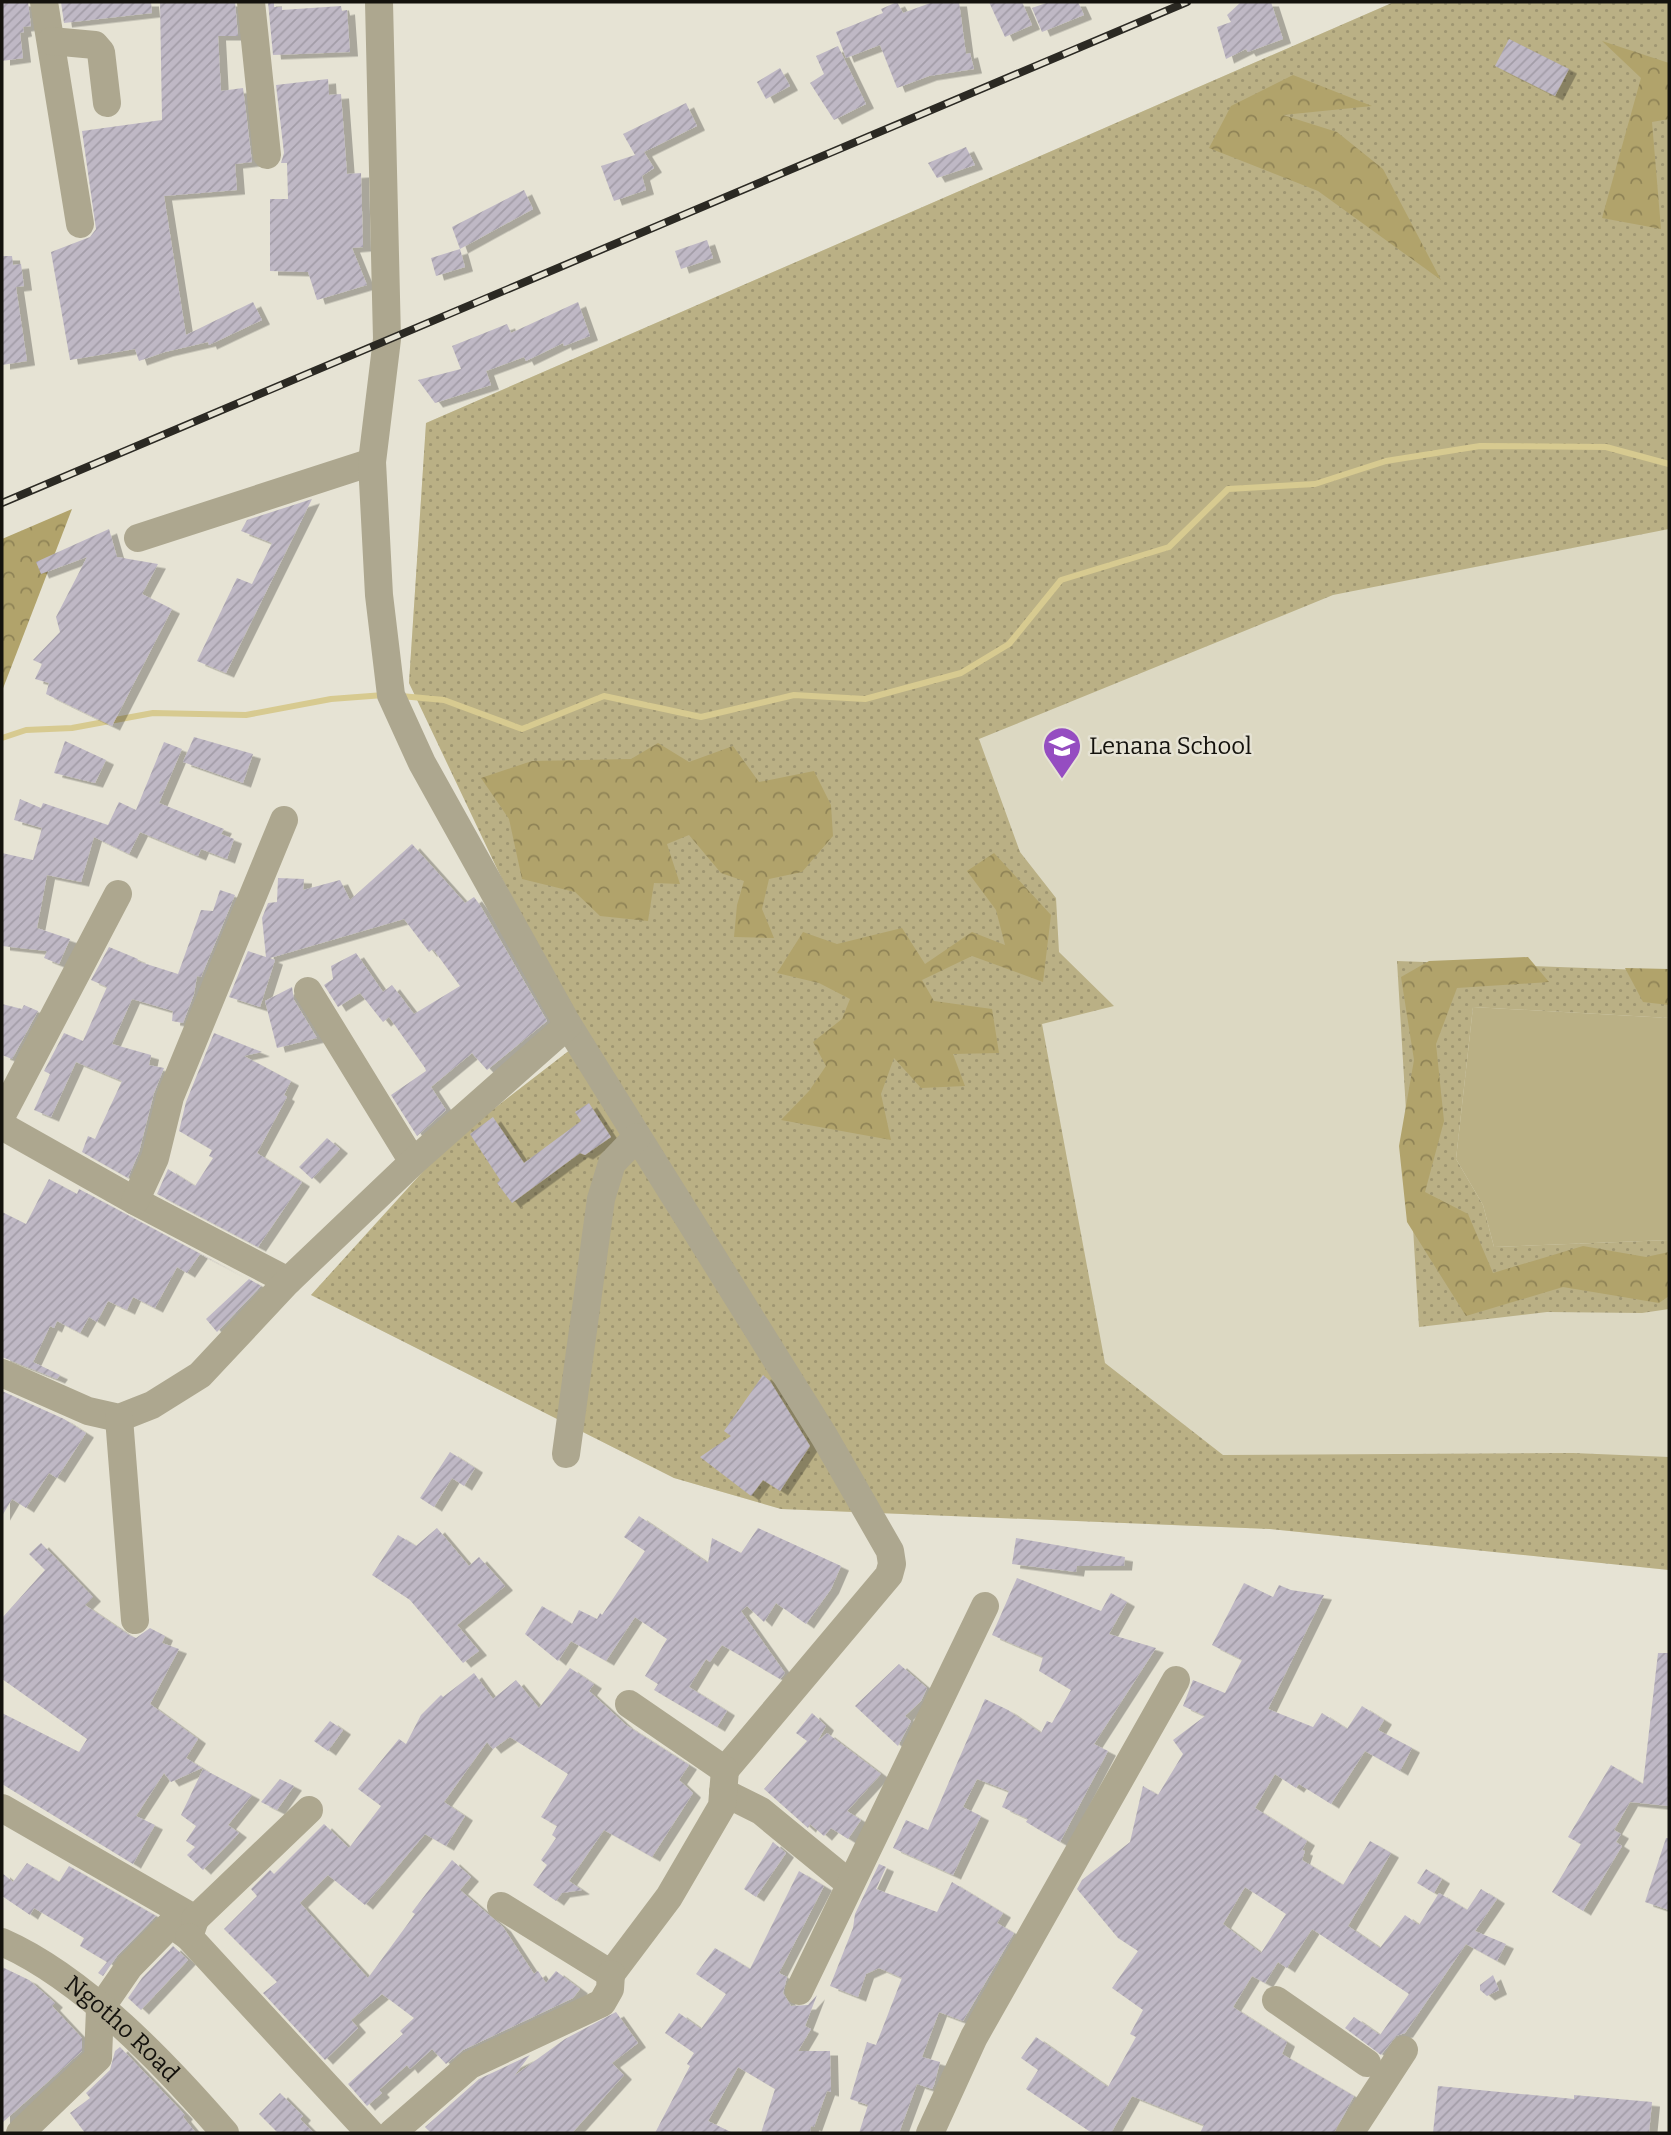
<svg xmlns="http://www.w3.org/2000/svg" width="1671" height="2135" viewBox="0 0 1671 2135" font-family="Bitter,serif">
<defs>
<pattern id="grass-dots" width="8" height="8" patternUnits="userSpaceOnUse" patternTransform="scale(1.75)"><rect width="8" height="8" fill="#bab085"/><path d="M2 2h.1M6 6h.1" fill="none" stroke="#9f9672" stroke-width="1.8" stroke-linecap="round"/></pattern>
<pattern id="forest-crowns" width="20" height="18" patternUnits="userSpaceOnUse" patternTransform="scale(1.75)"><rect width="20" height="18" fill="#b1a36b"/><path d="M2 6a3 3 0 1 1 6 0M12 15a3 3 0 1 1 6 0" fill="none" stroke="#8f8356"/></pattern>
<pattern id="building-hatch" width="6" height="6" patternUnits="userSpaceOnUse" patternTransform="scale(1.75)"><rect width="6" height="6" fill="#bfb8c5"/><path d="M-1 1l2-2M0 6l6-6M5 7l2-2" fill="none" stroke="#a39da8"/></pattern>
<filter id="shadow"><feDropShadow dx="8" dy="4.5" stdDeviation="0" flood-color="#0004"/></filter>
</defs>
<rect width="100%" height="100%" fill="#e6e3d4"/>
<path fill="#dcd8c2" d="M1394 2H1669V1570L1270 1529 781 1509 674 1478 311 1295 447 1145 588 1036 409 683 426 423Z"/>
<g fill="url(#grass-dots)">
<path d="M1394 2H1669V529L1333 595 979 739 1020 852 1056 898 1059 952 1114 1006 1042 1024 1105 1363 1223 1455 1573 1453 1669 1457V1570L1270 1529 781 1509 674 1478 311 1295 447 1145 588 1036 501 877 409 683 426 423Z"/>
<path d="M1397 961 1669 971V1018L1473 1007 1456 1159 1483 1205 1494 1247 1669 1240V1309L1642 1313 1547 1312 1419 1327Z"/>
</g>
<g fill="url(#forest-crowns)">
<path d="M1602 41 1669 63V119L1652 122 1661 229 1602 218 1641 78Z"/>
<path d="M1293 75 1372 106 1283 115 1337 132 1383 169 1441 280 1318 191 1209 148 1231 106Z"/>
<path d="M72 509 2 691V539Z"/>
<path d="M658 743 689 762 733 746 759 782 814 771 831 805 833 836 802 872 769 879 762 909 774 938 734 937 737 905 744 881 721 873 689 835 667 844 680 884 654 883 648 921 600 916 575 892 522 879 509 819 481 778 532 761 631 759Z"/>
<path d="M994 853 1051 915 1043 982 972 956 922 980 934 1001 992 1009 999 1053 953 1054 965 1086 921 1088 894 1058 881 1094 891 1140 781 1120 809 1091 826 1066 813 1042 842 1019 850 999 819 983 777 973 803 932 837 944 902 928 925 964 972 932 1005 945 996 910 967 871Z"/>
<path d="M1528 957 1549 982 1457 988 1436 1044 1444 1121 1425 1192 1468 1214 1493 1273 1583 1246 1646 1257 1669 1252V1296L1659 1303 1563 1287 1466 1316 1407 1222 1399 1146 1414 1060 1401 977 1429 961Z"/>
<path d="M1625 968 1669 969V1005L1643 1002Z"/>
</g>
<path fill="#bab085" d="M1473 1007 1669 1018V1240L1494 1247 1483 1205 1456 1159Z"/>
<g fill="none" stroke-linecap="round" stroke-linejoin="round">
<g stroke="#d7ca90" stroke-width="6">
<path d="M401 696 444 700 522 729 604 696 701 717 794 695 865 699 961 673 1009 644 1061 580 1169 547 1228 489 1315 484 1386 461 1480 446 1606 447 1669 464"/>
<path d="M2 738 26 730 72 728 153 713 246 715 331 699 384 695"/>
</g>
</g>
<g fill="url(#building-hatch)" fill-rule="evenodd" filter="url(#shadow)">
<path d="M2 2H28L31 26 23 27 24 32 20 33 23 58 2 61Z"/>
<path d="M61 2H151L152 13 64 23Z"/>
<path d="M160 2H235L238 36H218L221 91 243 88 252 162 235 164 237 190 164 196 186 335 253 302 262 320 209 345 208 342 165 352 139 361 135 349 70 360 51 252 90 237 96 229 82 131 162 120Z"/>
<path d="M268 2H274V7H282V10L341 6 342 11 347 10 350 52 273 55Z"/>
<path d="M897 2 903 13 933 2H959L966 54 970 53 974 69 929 76 897 88 880 45 846 58 836 32 883 13 881 9Z"/>
<path d="M989 2H1022L1032 25 1005 37Z"/>
<path d="M1049 2H1078L1084 15 1042 32 1032 8Z"/>
<path d="M1241 2H1271L1283 39 1248 52 1246 49 1226 59 1217 27 1231 22 1227 15Z"/>
<path d="M1509 39 1569 69 1555 96 1495 66Z"/>
<path d="M838 46 866 104 834 120 810 83 824 74 816 56Z"/>
<path d="M780 68 790 86 766 99 757 82Z"/>
<path d="M328 79 329 95 341 94 347 174 361 173 363 247 352 248 367 285 317 300 308 272 270 271V199H288L287 163H281L284 153 276 85Z"/>
<path d="M686 103 697 126 644 152 654 168 642 176 646 190 614 201 601 166 635 155 623 134Z"/>
<path d="M966 147 975 165 937 178 928 163Z"/>
<path d="M524 190 533 209 460 249 452 227Z"/>
<path d="M707 240 713 258 681 269 675 251Z"/>
<path d="M460 249 465 267 436 276 431 258Z"/>
<path d="M2 256H12L13 265 21 264 24 286 16 287 27 361 2 365Z"/>
<path d="M578 302 590 336 564 346 563 343 526 361 524 357 486 371 491 385 435 403 418 380 461 369 452 346 507 324 511 333Z"/>
<path d="M312 499 226 673 197 661 237 578 252 584 272 543 241 531 247 520Z"/>
<path d="M109 529 117 557 158 564 142 594 172 609 112 726 46 694 49 683 35 679 42 664 33 660 60 632 56 617 87 557 41 574 36 562Z"/>
<path d="M194 737 253 754 243 783 183 762Z"/>
<path d="M65 741 106 760 95 783 54 773Z"/>
<path d="M164 742 182 749 159 803 224 829 221 834 234 839 227 859 201 849 198 856 140 832 129 854 94 837 81 882 47 875 37 928 70 939 59 964 44 958 47 951 2 946V853L33 860 42 828 14 820 20 799 41 808 43 803 108 825 119 802 136 810Z"/>
<path d="M412 844 465 903 474 897 480 905 547 1021 487 1070 472 1053 431 1087 446 1110 417 1136 391 1095 426 1071 425 1068 389 1017 383 1022 360 993 338 1007 324 985 333 979 331 966 356 953 383 992 392 985 414 1014 460 986 433 949 429 952 404 919 270 958 275 960 260 1007 229 997 248 951 266 957 262 918 268 903 277 902 278 878 304 879 303 890 340 880 350 900Z"/>
<path d="M220 890 235 895 201 977 197 976 194 994 183 1023 172 1021 173 1011 132 999 112 1044 151 1055 149 1065 164 1068 154 1093 139 1152 128 1178 82 1152 88 1136 95 1139 122 1081 76 1062 51 1117 34 1110 50 1074 44 1071 64 1033 83 1041 107 987 91 980 109 947 138 959 137 961 178 974 201 910 213 911Z"/>
<path d="M292 987 294 1000 317 1038 277 1048 265 1001Z"/>
<path d="M2 1004 22 1009 24 1005 38 1011 12 1059 2 1055Z"/>
<path d="M214 1033 262 1052 244 1056 291 1081 284 1095 287 1097 257 1153 302 1182 258 1247 157 1194 168 1169 195 1186 213 1158 209 1156 212 1150 179 1131 186 1102Z"/>
<path d="M589 1103 611 1137 585 1155 580 1153 512 1203 497 1183 500 1180 470 1134 493 1117 524 1163 581 1121 575 1112Z"/>
<path d="M327 1138 340 1149 312 1179 299 1167Z"/>
<path d="M49 1179 77 1194 79 1189 240 1275 200 1254 187 1273 177 1267 155 1308 133 1297 127 1310 108 1301 97 1322 89 1317 80 1333 57 1321 54 1328 50 1326 33 1362 60 1375 57 1379 2 1357V1212L26 1224Z"/>
<path d="M249 1279 261 1286 217 1332 206 1319Z"/>
<path d="M763 1375 770 1381 810 1446 780 1491 763 1480 751 1496 700 1457 731 1436 724 1431Z"/>
<path d="M2 1391 64 1419 86 1433 57 1478 49 1473 26 1508 12 1499 2 1516Z"/>
<path d="M450 1452 475 1468 464 1486 452 1478 434 1507 420 1498Z"/>
<path d="M639 1516 708 1563 712 1538 741 1553 758 1528 841 1566 831 1589 806 1624 776 1603 764 1622 747 1606 741 1611 785 1673 780 1679 722 1645 710 1662 706 1659 689 1687 727 1711 717 1727 654 1690 658 1684 645 1676 667 1639 635 1617 606 1661 571 1641 558 1661 525 1634 542 1606 572 1624 579 1610 597 1619 600 1613 602 1615 645 1551 624 1537Z"/>
<path d="M437 1528 469 1566 479 1557 505 1586 457 1625 479 1651 463 1663 410 1600 372 1575 398 1535 416 1546Z"/>
<path d="M1016 1538 1125 1557 1124 1566H1077L1076 1572 1012 1564Z"/>
<path d="M41 1543 93 1597 85 1605 129 1635 136 1638 150 1628 165 1636 162 1643 179 1649 150 1704 198 1739 186 1758 202 1768 171 1782 164 1773 136 1816 155 1825 133 1864 2 1784V1713L79 1752 87 1739 2 1679V1618L45 1570 29 1554Z"/>
<path d="M1017 1578 1101 1611 1111 1593 1127 1602 1109 1634 1156 1648 1094 1744 1108 1751 1060 1842 1026 1822 1028 1819 1002 1807 1009 1791 977 1779 963 1807 981 1816 953 1875 893 1848 906 1820 928 1830 985 1699 1008 1710 1041 1733 1047 1721 1052 1723 1071 1690 1039 1671 1043 1657 992 1635Z"/>
<path d="M1244 1583 1273 1597 1279 1585 1291 1590 1324 1595 1268 1709 1313 1727 1322 1713 1347 1729 1362 1706 1384 1720 1378 1730 1412 1748 1400 1771 1365 1751 1331 1804 1299 1784 1296 1788 1275 1774 1255 1808 1307 1841 1302 1850 1305 1851 1302 1860 1343 1885 1370 1841 1391 1853 1348 1926 1380 1948 1405 1915 1419 1925 1439 1893 1467 1910 1481 1889 1497 1899 1475 1931 1506 1944 1497 1961 1466 1944 1405 2033 1396 2036 1381 2055 1345 2028 1354 2017 1380 2035 1409 1994 1312 1929 1287 1968 1278 1962 1265 1983 1252 1976 1233 2007 1287 2042 1282 2054 1354 2096 1334 2133H1200L1204 2125 1132 2096 1111 2133H1092L1026 2089 1038 2070 1021 2058 1036 2037 1108 2087 1136 2037 1130 2034 1143 2010 1112 1988 1138 1951 1118 1938 1077 1889 1082 1880 1130 1842 1143 1786 1158 1795 1183 1754 1173 1740 1205 1716 1183 1706 1193 1680 1225 1693 1242 1660 1212 1645ZM1245 1887 1286 1914 1261 1953 1223 1924Z"/>
<path d="M1658 1653H1669V1806L1630 1802 1614 1830 1621 1834 1616 1842 1622 1846 1583 1911 1552 1892 1581 1844 1568 1837 1611 1765 1643 1784Z"/>
<path d="M899 1664 927 1688 921 1701 905 1716 911 1721 898 1746 855 1706Z"/>
<path d="M570 1668 594 1684 589 1691 626 1725 689 1765 679 1780 693 1793 652 1857 604 1830 569 1881 582 1890 562 1893 556 1901 533 1885 547 1865 541 1860 556 1838 552 1835 557 1826 541 1817 568 1774 510 1737 493 1749 487 1742 444 1802 465 1816 446 1846 425 1834 365 1905 328 1875 300 1903 368 1978 415 1914 412 1912 452 1860 471 1877 460 1890 503 1927 534 1974 538 1971 546 1983 556 1971 580 1989 573 1998 463 2050 446 2064 432 2049 410 2069 407 2065 379 2090 382 2093 367 2106 348 2084 403 2034 400 2031 414 2018 382 1994 351 2020 358 2028 325 2060 263 1993 277 1982 224 1929 257 1896 251 1889 270 1870 274 1874 324 1824 349 1848 381 1806 358 1789 399 1739 406 1744 421 1715 441 1695 443 1697 474 1673 493 1699 516 1680 539 1708Z"/>
<path d="M812 1713 826 1726 817 1742 827 1733 881 1774 847 1811 861 1820 848 1839 831 1828 824 1836 810 1824 808 1828 764 1789 807 1741 796 1733Z"/>
<path d="M330 1721 343 1730 328 1751 314 1741Z"/>
<path d="M203 1769 252 1795 228 1825 239 1833 203 1870 187 1855 195 1847 186 1841 196 1826 181 1815Z"/>
<path d="M280 1779 294 1786 277 1810 261 1802Z"/>
<path d="M1666 1838H1669V1910L1645 1902Z"/>
<path d="M773 1842 786 1853 756 1897 744 1889Z"/>
<path d="M27 1863 59 1882 69 1866 156 1916 117 1956 103 1976 98 1973 107 1962 80 1946 84 1938 34 1908 30 1915 2 1896V1873L13 1882Z"/>
<path d="M879 1864 886 1867 876 1889 937 1912 952 1882 1003 1913 997 1923 1014 1933 963 2021 939 2012 922 2057 940 2062 934 2085 932 2089 917 2084 899 2133H859L868 2105 850 2099 867 2042 876 2045 902 1978 879 1968 866 1974 858 1997 830 1986 853 1928 855 1914Z"/>
<path d="M1426 1869 1442 1879 1434 1893 1417 1883Z"/>
<path d="M799 1871 824 1886 779 1973 787 1977 783 1993 791 2006 808 2005 817 1995 805 2026 811 2029 798 2051H830L831 2092 827 2091 814 2127 811 2126 810 2133H761L775 2089 738 2067 708 2121 733 2133H655L690 2066 687 2064 694 2053 665 2033 679 2013 701 2029 726 1994 696 1974 715 1948 750 1969Z"/>
<path d="M173 1946 188 1960 141 2010 128 1998 142 1978Z"/>
<path d="M2 1967 29 1980 55 2003 52 2006 82 2038V2051L2 2123Z"/>
<path d="M1493 1975 1499 1990 1487 1996 1480 1990V1985Z"/>
<path d="M616 2012 638 2043 612 2063 624 2075 572 2133H431L425 2127 479 2079 530 2055 514 2076 565 2039Z"/>
<path d="M120 2047 185 2115 183 2117 196 2133H85L70 2113 90 2098 86 2093 110 2070 115 2051Z"/>
<path d="M1438 2086 1574 2099V2095L1652 2102 1649 2133H1433Z"/>
<path d="M280 2093 303 2116 300 2119 314 2133H278L259 2114Z"/>
</g>
<g fill="none" stroke-linecap="round" stroke-linejoin="round">
<g stroke="#ada78f" stroke-width="28">
<path d="M44 2 80 224"/>
<path d="M251 2 267 155"/>
<path d="M51 41 95 45 101 52 107 103"/>
<path d="M138 538 372 462"/>
<path d="M308 991 413 1162"/>
<path d="M568 1025 824 1436 890 1551 892 1564 889 1575 725 1770"/>
<path d="M2 1115 118 894"/>
<path d="M2 1126 135 1201 288 1281"/>
<path d="M135 1201 155 1158 170 1097 284 820"/>
<path d="M2 1373 88 1411 119 1418 152 1405 200 1375 288 1281 413 1162 568 1025 422 763 391 695 379 595 372 462 387 339 379 2"/>
<path d="M119 1418 135 1620"/>
<path d="M566 1454 601 1199 612 1163 637 1137"/>
<path d="M723 1792 761 1811 850 1884"/>
<path d="M2 1808 195 1919 189 1937 171 1924 129 1967 100 2009 98 2058 20 2133"/>
<path d="M501 1906 611 1974 669 1897 722 1806 725 1770 629 1704"/>
<path d="M195 1919 309 1810"/>
<path d="M189 1937 370 2133"/>
<path id="s1" d="M2 1942C84 1978 167 2066 225 2133"/>
<path d="M799 1991 985 1606"/>
<path d="M1276 2000 1367 2063"/>
<path d="M392 2133 470 2065 602 2003 610 1989 611 1974"/>
<path d="M930 2133 974 2037 1176 1680"/>
<path d="M1350 2133 1404 2050"/>
</g>
<defs>
<path id="rail" d="M2 503 1187 2"/>
</defs>
<use href="#rail" stroke="#2b2923" stroke-width="8"/>
<use href="#rail" stroke="#e6e3d4" stroke-width="5" stroke-dasharray="16" stroke-linecap="butt"/>
</g>
<defs>
<symbol id="school-pin" viewBox="-11 -11 22 30"><path d="M0 17L-7.5 6A9.5 9.5 0 1 1 7.5 6Z" fill="#954dc1" stroke="#e6e3d4"/><path d="M0-5L7-2L0 1L-7-2ZM-4 1L0 2.5L4 1V4Q0 6-4 4Z" fill="#fff"/></symbol>
</defs>
<g fill-rule="evenodd">
<use href="#school-pin" x="1040" y="724" width="44" height="60"/>
</g>
<g text-anchor="middle" dominant-baseline="central" stroke-width="5" stroke-linejoin="round" paint-order="stroke">
<g font-size="24" fill="#14120d" stroke="#e6e3d4" text-anchor="start">
<text x="1089" y="746">Lenana School</text>
</g>
<g font-size="24" fill="#14120d" stroke="#e6e3d4">
<text stroke="none"><textPath href="#s1" startOffset="149">Ngotho Road</textPath></text>
</g>
</g>
<rect width="1671" height="2135" fill="none" stroke="#14120d" stroke-width="7"/>
</svg>
